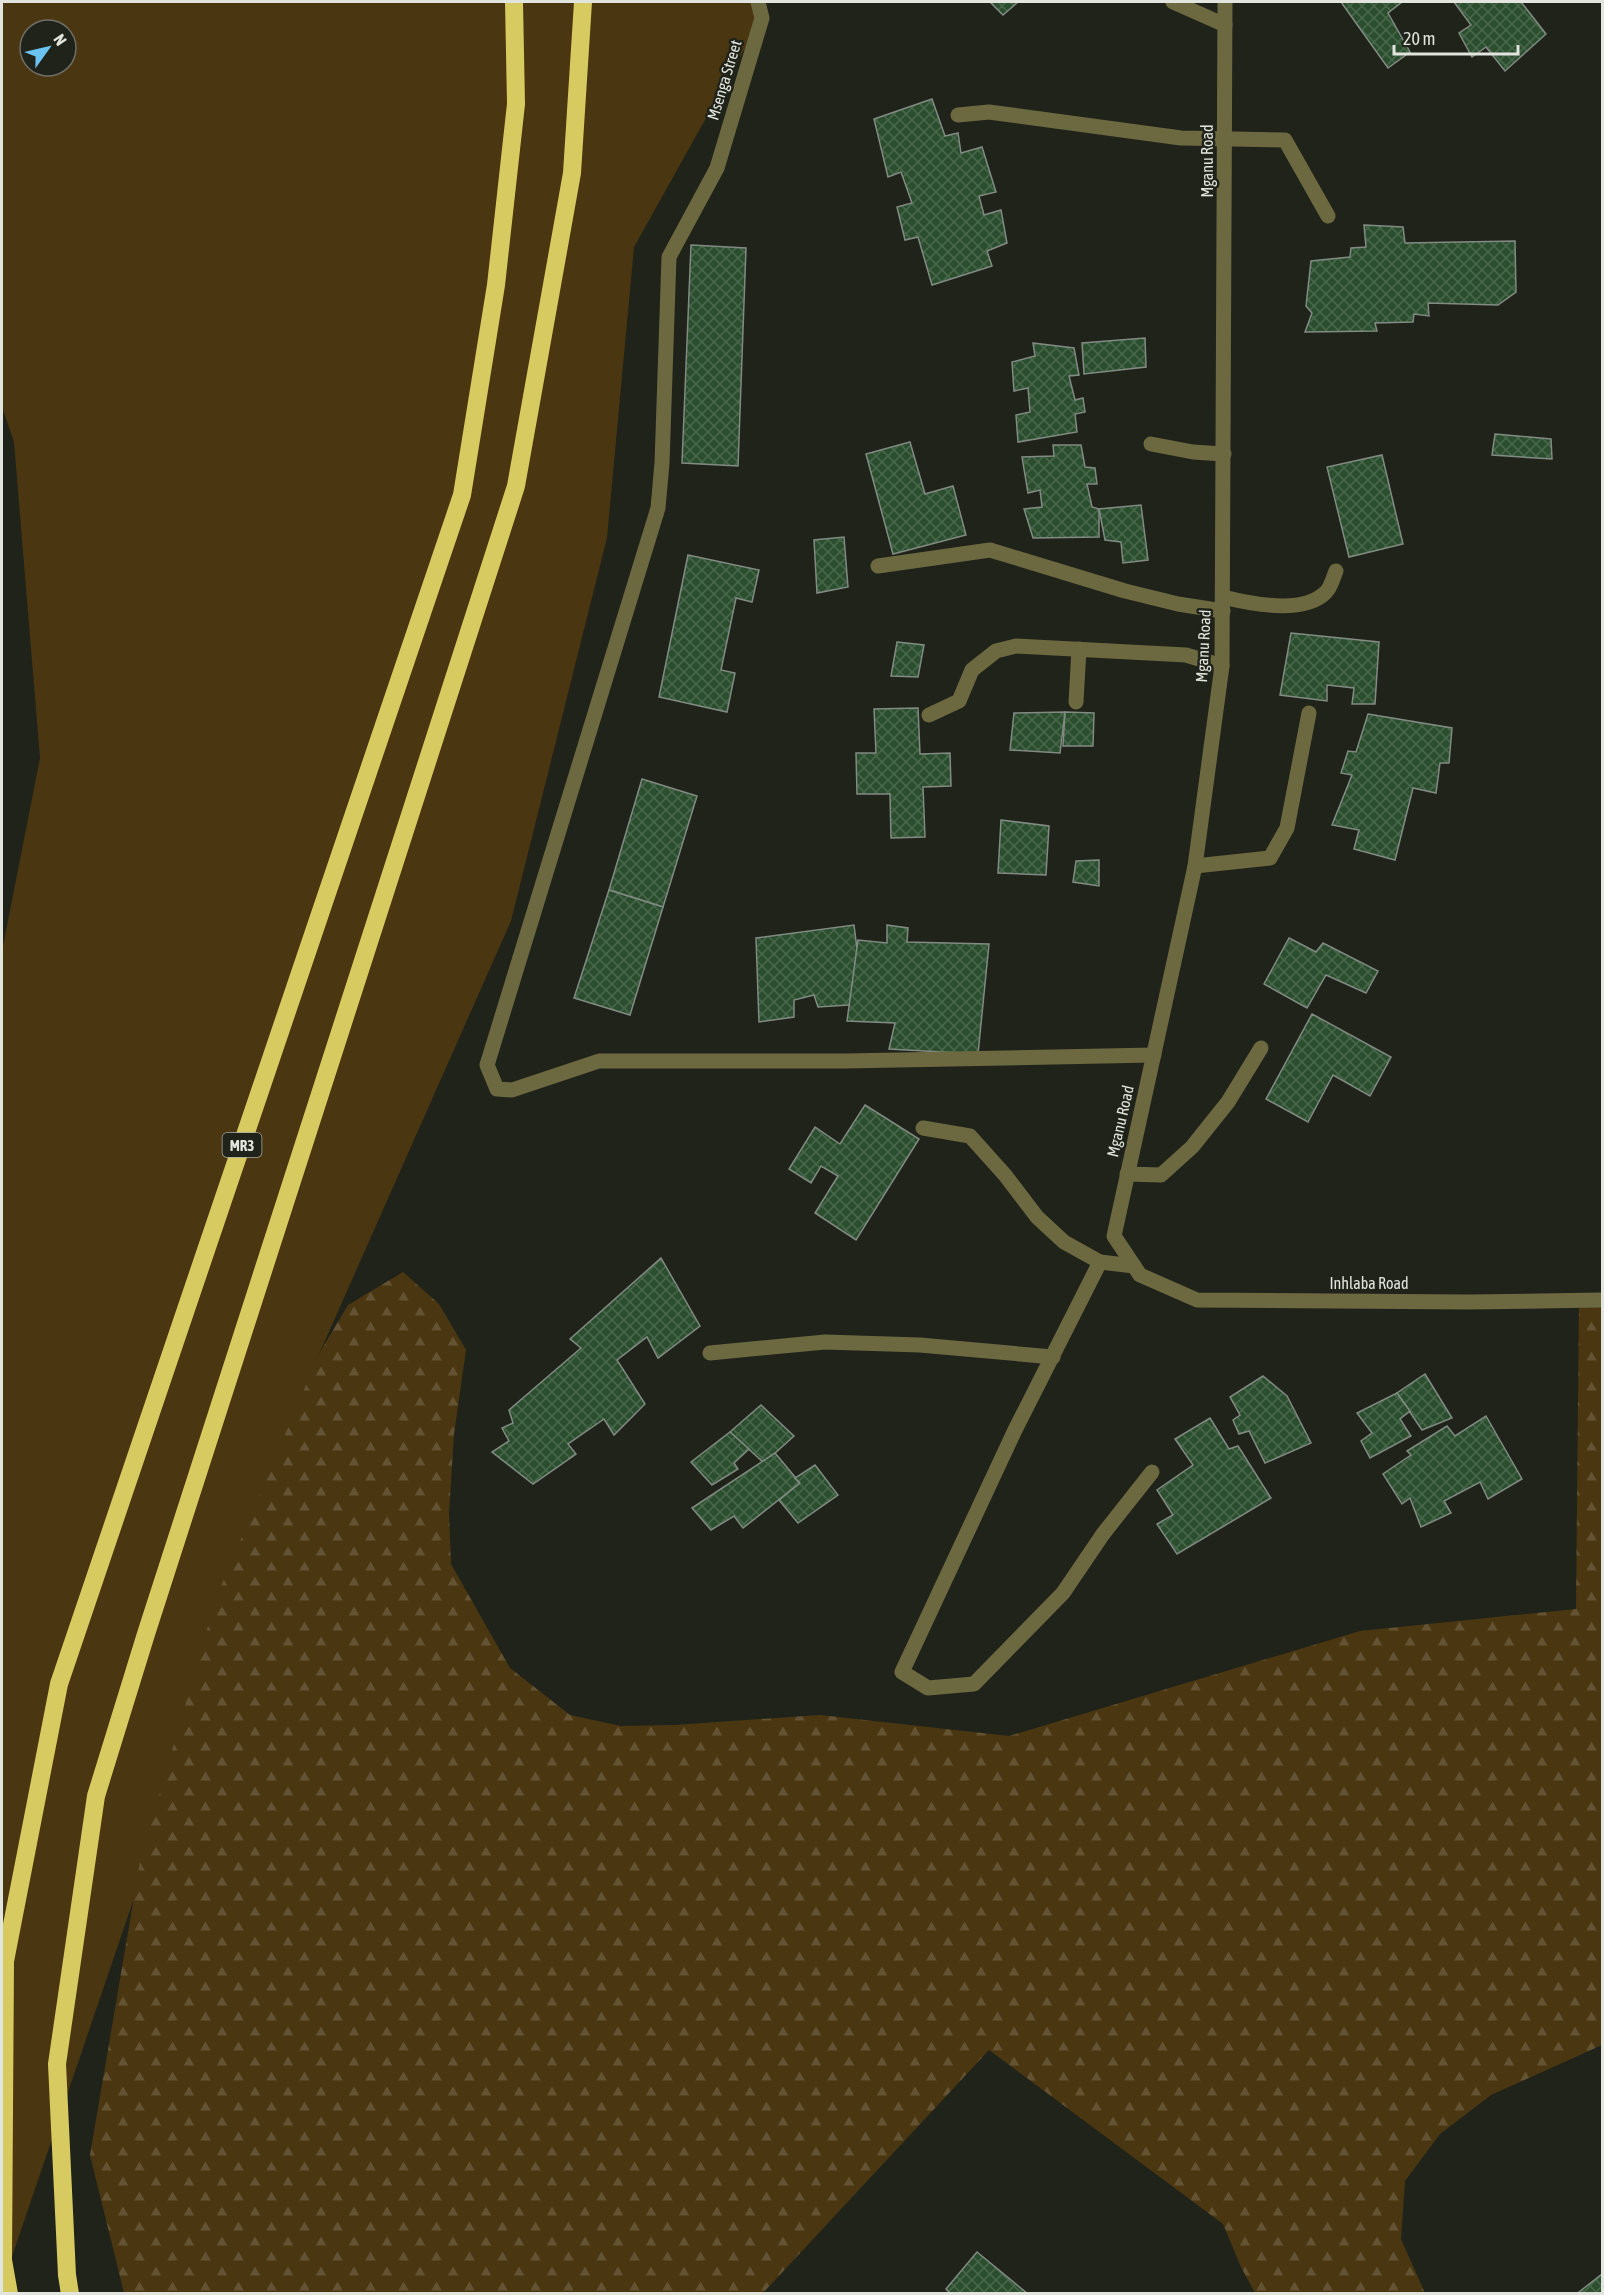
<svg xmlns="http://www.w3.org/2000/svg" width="1604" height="2295" viewBox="0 0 1604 2295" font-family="'Asap Condensed',sans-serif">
<defs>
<pattern id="forest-firs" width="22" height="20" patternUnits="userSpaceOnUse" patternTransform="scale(1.5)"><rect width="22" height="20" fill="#4a3610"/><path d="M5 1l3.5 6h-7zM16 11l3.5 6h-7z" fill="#645332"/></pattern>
<pattern id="building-cross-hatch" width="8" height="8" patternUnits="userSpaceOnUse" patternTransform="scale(1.5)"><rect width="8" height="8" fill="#2b4f2e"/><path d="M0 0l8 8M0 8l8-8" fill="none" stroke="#49684c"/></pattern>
</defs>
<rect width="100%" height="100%" fill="#20231a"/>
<path fill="#4a3610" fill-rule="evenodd" d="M2 2H760L762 18 634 247 607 538 511 921 320 1352 2 2286V951L40 758 14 442 2 407ZM30 30H66V66H30Z"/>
<path fill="url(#forest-firs)" d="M403 1272 439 1304 466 1350 454 1434 449 1513 451 1564 510 1668 570 1715 621 1726 675 1725 820 1715 1009 1736 1360 1631 1576 1609 1579 1300H1602V2045L1491 2095 1440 2134 1405 2181 1401 2239 1425 2293H1255L1241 2267 1223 2224 989 2050 763 2293H124L90 2155 140 1862 216 1598 320 1352 348 1305Z"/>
<g fill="url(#building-cross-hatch)" stroke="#828b83" stroke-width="1.5">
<path d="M990 2H1018L1003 15Z"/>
<path d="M1341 2H1402L1388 13 1410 52 1388 68Z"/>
<path d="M1454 2H1521L1546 34 1505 71 1486 47 1472 57 1459 33 1471 25Z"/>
<path d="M932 99 945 136 958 133 961 153 982 147 996 192 979 196 984 215 1001 210 1007 243 987 251 992 266 932 285 918 237 905 240 897 207 912 203 901 172 888 177 874 119Z"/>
<path d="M1364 225 1403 227 1405 243 1515 241 1516 292 1498 305 1428 303 1429 316 1414 314 1413 322 1375 323 1377 331 1305 332 1312 313 1306 306 1311 261 1350 257 1351 248 1366 247Z"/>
<path d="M691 245 746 248 738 466 682 463Z"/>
<path d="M1145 338 1146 367 1084 374 1082 343Z"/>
<path d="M1033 343 1074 348 1079 375 1069 376 1075 400 1083 398 1085 412 1075 414 1077 432 1018 442 1016 415 1030 412 1028 388 1014 391 1012 362 1035 356Z"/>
<path d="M1495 434 1551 439 1552 459 1492 455Z"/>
<path d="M910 442 925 494 953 486 966 535 893 554 866 454Z"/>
<path d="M1053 445H1081L1085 467 1095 468 1097 484H1087L1092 507 1099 509V537L1033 538 1024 509 1042 507 1040 490 1028 493 1022 457 1054 456Z"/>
<path d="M1382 455 1403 544 1349 557 1327 467Z"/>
<path d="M1141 505 1148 560 1123 563 1121 542 1105 540 1099 509Z"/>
<path d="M844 537 848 587 817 593 814 540Z"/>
<path d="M688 555 759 570 752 602 736 598 721 670 735 673 727 712 659 697Z"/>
<path d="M1291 633 1379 642 1375 704H1352L1354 688 1327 685V701L1280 695Z"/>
<path d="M897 642 924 645 918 677 891 676Z"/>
<path d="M918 708 920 754 950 753 951 786 923 787 925 837 891 838 890 794H857L856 753H876L874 709Z"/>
<path d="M1065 712 1094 713 1093 746H1063Z"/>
<path d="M1065 712 1060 753 1010 750 1014 713Z"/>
<path d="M1368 714 1452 728 1449 763H1440L1436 793 1413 788 1395 860 1354 849 1359 830 1332 825 1352 775 1341 773 1348 751 1356 752Z"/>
<path d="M642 779 697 796 663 907 609 890Z"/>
<path d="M1001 820 1049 826 1046 875 998 873Z"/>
<path d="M1099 860V886L1073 882 1076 861Z"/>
<path d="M609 890 663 907 630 1015 574 998Z"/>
<path d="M854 925 864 1004 818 1007 814 995 794 1000V1017L759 1022 756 938Z"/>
<path d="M887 925 908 928 907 942 989 944 978 1054 889 1049 895 1023 847 1021 858 940 887 943Z"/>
<path d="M1289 938 1316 952 1323 943 1378 971 1366 993 1326 975 1307 1008 1264 984Z"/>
<path d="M1312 1014 1391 1057 1370 1096 1333 1075 1308 1122 1266 1099Z"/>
<path d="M865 1105 919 1139 856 1240 815 1213 838 1176 821 1166 811 1183 789 1169 815 1127 840 1144Z"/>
<path d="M661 1258 700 1326 658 1358 647 1337 617 1360 645 1404 614 1435 604 1419 568 1444 576 1454 533 1484 492 1452 509 1441 502 1428 513 1423 509 1410 581 1348 570 1339Z"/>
<path d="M1425 1374 1452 1418 1422 1430 1397 1393Z"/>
<path d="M1263 1376 1287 1396 1311 1443 1265 1463 1249 1431 1239 1434 1233 1420 1240 1415 1230 1397Z"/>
<path d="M1397 1393 1410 1411 1400 1419 1411 1436 1370 1458 1361 1441 1372 1433 1357 1413Z"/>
<path d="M761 1405 794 1436 764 1463 730 1432Z"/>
<path d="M1486 1416 1522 1479 1488 1499 1480 1482 1444 1501 1451 1513 1421 1527 1410 1498 1402 1504 1383 1474 1411 1455 1407 1451 1447 1426 1455 1436Z"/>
<path d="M1210 1418 1229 1449 1238 1446 1271 1498 1177 1554 1157 1524 1173 1515 1157 1490 1193 1465 1175 1439Z"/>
<path d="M730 1432 749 1449 734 1463 738 1469 712 1485 691 1462Z"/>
<path d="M775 1453 800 1483 743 1528 734 1516 711 1530 692 1508Z"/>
<path d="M815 1465 838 1495 798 1523 779 1500 800 1483 795 1478Z"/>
<path d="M977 2252 1028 2294H951L946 2289Z"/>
<path d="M1602 2274V2294H1580L1579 2292Z"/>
</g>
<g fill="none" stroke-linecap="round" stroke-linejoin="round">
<g stroke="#6c6840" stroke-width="15">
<path d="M758 2 762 18 717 168 669 257 662 463 658 508 487 1065 497 1089 512 1090 599 1061H845L1154 1055"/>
<path d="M1173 2 1225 25"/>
<path d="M1225 2 1222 666 1195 866 1114 1236 1140 1275 1197 1300 1469 1302 1602 1300"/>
<path d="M958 115 989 112 1181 138 1285 140 1328 216"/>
<path d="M1151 444 1193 452 1224 454"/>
<path d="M878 566 990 550 1125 591 1178 604 1223 611"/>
<path d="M1223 597C1251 604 1304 615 1326 592 1331 587 1333 578 1336 571"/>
<path d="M1076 702 1079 649"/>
<path d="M929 715 959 701 972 670 996 651 1016 646 1186 655 1222 666"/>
<path d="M1195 866 1270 858 1287 828 1309 713"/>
<path d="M923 1128 970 1136 1005 1175 1037 1217 1064 1242 1100 1262 1134 1266"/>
<path d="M1127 1174 1161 1175 1192 1147 1228 1102 1261 1048"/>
<path d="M1100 1262 1015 1430 902 1672 928 1688 974 1684 1063 1593 1103 1534 1152 1472"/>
<path d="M710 1353 825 1342 920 1345 1053 1357"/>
</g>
<g stroke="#d7ca60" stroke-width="18">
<path d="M9 2294 3 2260 5 1961 59 1684 462 495 496 285 516 104 514 2"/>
<path d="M70 2294 67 2275 57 2064 96 1796 146 1634 516 486 572 173 583 2"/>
</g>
</g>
<g text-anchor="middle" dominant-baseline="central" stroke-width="5" stroke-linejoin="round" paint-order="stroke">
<rect fill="#20231a" stroke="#a8aaa3" stroke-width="1.5" x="222.5" y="1133" width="39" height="24" rx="4.5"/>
<g font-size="15" font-weight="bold" fill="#e2e4de">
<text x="242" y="1145">MR3</text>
</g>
<g font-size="16" fill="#e2e4de" stroke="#20231a">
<text transform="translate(724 80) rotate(-73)">Msenga Street</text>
<text transform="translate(1207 161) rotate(-90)">Mganu Road</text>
<text transform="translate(1203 646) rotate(-87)">Mganu Road</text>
<text transform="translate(1120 1121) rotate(-77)">Mganu Road</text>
<text x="1369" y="1283">Inhlaba Road</text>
</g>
</g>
<rect width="1604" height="2295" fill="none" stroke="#e2e4de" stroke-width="6"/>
<g transform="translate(48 48) rotate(56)"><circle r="28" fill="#20231a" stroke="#6e7068" stroke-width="1.5"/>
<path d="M0-4.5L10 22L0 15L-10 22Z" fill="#6bc3f2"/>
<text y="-9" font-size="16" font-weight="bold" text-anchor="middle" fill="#e2e4de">N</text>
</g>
<path d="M1394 45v9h124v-9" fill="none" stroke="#e2e4de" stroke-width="3"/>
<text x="1403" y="45" font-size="18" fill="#e2e4de" stroke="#20231a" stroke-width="4.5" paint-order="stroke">20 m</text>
</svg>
